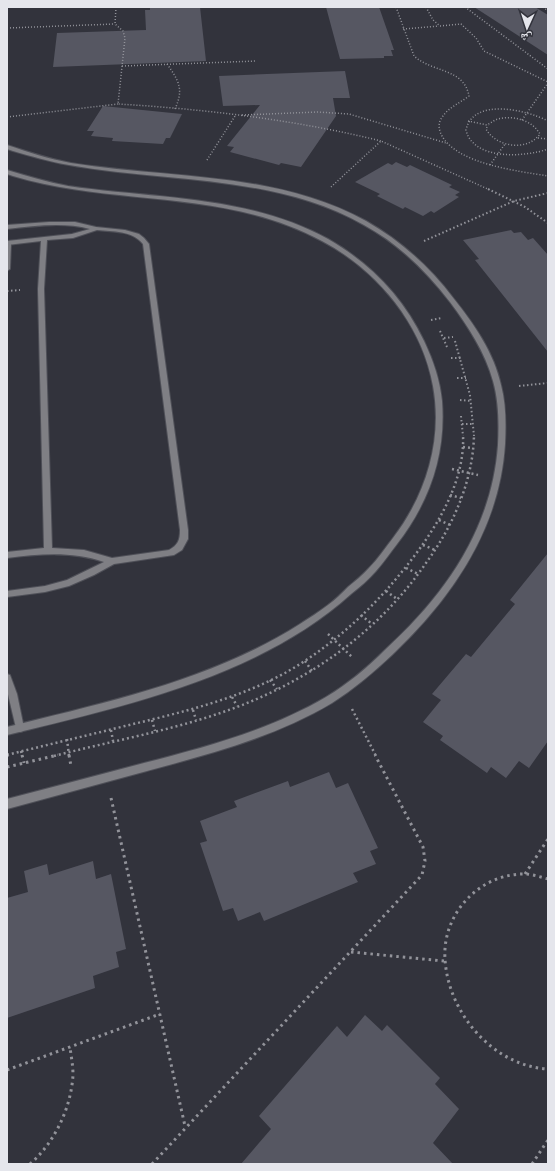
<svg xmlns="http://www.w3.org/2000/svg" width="555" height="1171" viewBox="0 0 555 1171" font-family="'Public Sans','Noto Naskh Arabic',sans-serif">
<rect width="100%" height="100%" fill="#32333c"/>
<g fill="#565762">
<path d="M150 7H200L206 61 53 67 57 33 146 30 145 10H150Z"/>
<path d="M326 7H379L394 50H391L393 56H384V58L340 59Z"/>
<path d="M474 7H535L548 15V55Z"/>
<path d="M345 71 350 98H333L336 116 301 167 281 163 279 165 230 152 234 147 227 146 260 105 223 106 219 76Z"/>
<path d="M103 106 182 114 170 138H166L163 144 112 141 113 138 91 136 94 131H87Z"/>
<path d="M396 162 407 167 410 165 452 185 449 187 460 192 455 195 459 197 434 213 431 211 423 216 405 207 403 209 377 196 380 194 355 182 388 163 392 165Z"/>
<path d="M511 230 514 233 521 232 528 240 533 238 548 255V352L475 260 479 259 463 240Z"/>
<path d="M548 553V741L529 768 519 761 506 778 491 767 487 773 440 740 443 736 423 722 441 700 432 694 466 654 471 657 515 604 510 600Z"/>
<path d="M329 772 336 788 348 783 378 848 370 851 376 864 353 873 358 882 264 921 260 912 238 921 233 908 223 911 200 843 207 841 200 821 237 807 234 801 288 781 290 787Z"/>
<path d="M93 861 96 879 111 874 126 949 116 952 119 967 93 976 95 988 7 1018V898L28 892 24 871 47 864 49 875Z"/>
<path d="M365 1015 382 1031 387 1025 440 1078 435 1084 459 1109 433 1143 453 1164H241L271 1129 259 1116 337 1026 347 1037Z"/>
</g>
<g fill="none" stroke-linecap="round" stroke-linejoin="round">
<defs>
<g id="service">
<path d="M8 241 11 243 10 269 7 271Z"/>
<path d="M7 674 10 675 17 694 24 728 23 731 20 732 17 731 16 728 7 690Z"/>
</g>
<g id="minor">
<path d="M7 145C28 152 49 159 71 163 169 179 275 171 366 221 401 241 430 267 454 299 474 324 494 353 501 385 506 404 506 424 505 444 500 528 453 597 393 654 374 672 354 689 332 703 275 737 210 754 147 771 100 784 54 796 7 809V799C53 787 99 775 144 763 206 747 270 730 326 697 348 684 368 667 386 649 446 594 492 528 498 445 499 424 499 402 493 381 485 352 468 326 450 302 426 271 399 244 364 225 274 174 168 183 69 165 50 162 31 156 13 151L7 149Z"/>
<path d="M7 170C27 176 47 182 68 186 156 199 248 195 328 239 370 263 403 297 424 341 433 360 440 380 442 401 446 455 430 501 397 544 390 553 384 562 376 571 369 579 360 587 351 594 259 677 124 706 7 735V727C107 702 212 680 300 624 309 618 319 612 328 605 335 600 342 593 348 587 355 581 363 575 369 568 378 559 385 548 393 538 426 495 443 440 433 386 422 324 377 270 322 241 224 188 116 207 13 176L7 174Z"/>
<path d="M49 222H75L96 227 125 230 139 234 144 238 149 244 188 530V539L182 550 174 555 114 564 94 575 69 586 45 592 7 597V591L45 586 67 580 104 562C72 551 40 554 7 558V552L44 548 38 289 41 241 7 245V241L72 234 90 229C63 222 35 226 7 229V225ZM97 230C113 232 132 230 143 244L180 530C180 540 178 545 169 550L112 558 84 550 52 548 44 289 47 240 73 238Z"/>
</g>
</defs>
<use href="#service" stroke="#4f5058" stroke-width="2"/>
<use href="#minor" stroke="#4f5058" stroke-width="2"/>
<g stroke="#92939a" stroke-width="1.5" stroke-dasharray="1 2" stroke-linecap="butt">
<path d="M116 7 115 24 123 31 125 38 118 104C204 109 297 120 381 141"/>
<path d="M396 7 414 56C433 73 464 68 469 96 460 103 447 108 441 119 438 124 439 129 441 134 455 164 518 171 548 176"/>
<path d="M426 7 433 20 440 26 461 24 476 38 484 51 548 82"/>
<path d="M465 7 548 69"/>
<path d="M543 7 548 11"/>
<path d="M7 28 115 24"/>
<path d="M403 29 439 26"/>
<path d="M167 64C179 81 184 89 175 109"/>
<path d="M122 66 256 61"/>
<path d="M242 115 318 112 349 114 446 143"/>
<path d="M7 117 118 104"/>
<path d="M522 120 548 83"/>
<path d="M468 121 487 125C491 123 494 120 498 119 513 115 532 120 540 134 527 152 496 147 486 129L488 125"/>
<path d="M548 121C527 110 473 97 466 130 473 161 526 157 548 149"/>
<path d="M538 138 548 139"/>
<path d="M207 160 235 116"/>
<path d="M490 165 505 144"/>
<path d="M331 187 381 141 490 190"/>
</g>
<g stroke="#92939a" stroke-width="2" stroke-dasharray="1.5 2.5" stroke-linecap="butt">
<path d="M488 189 525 207 548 223"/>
<path d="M424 241 514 201 548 193"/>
<path d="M7 291 20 290"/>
<path d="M431 320 442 318"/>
<path d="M440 331 447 347"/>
<path d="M444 338 453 337"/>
<path d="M455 341 470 395 474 436"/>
<path d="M451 358H461"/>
<path d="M457 378H466"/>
<path d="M519 386 548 383"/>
<path d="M460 400 471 401"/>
<path d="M461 416 463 436"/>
<path d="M462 424H472"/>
</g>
<g stroke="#92939a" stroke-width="2.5" stroke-dasharray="2 3" stroke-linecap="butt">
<path d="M463 447 473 448"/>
<path d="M452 469 478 475"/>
<path d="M450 495 461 498"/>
<path d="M439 520 450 525"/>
<path d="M423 545 435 550"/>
<path d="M406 568 418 574"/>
<path d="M386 591 397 599"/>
<path d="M361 615 372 624"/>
<path d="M328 634 352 657"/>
<path d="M305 661 312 671"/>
<path d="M270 680 277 689"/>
<path d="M232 697 237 706"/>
<path d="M352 709 376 756"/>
<path d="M193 710 196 720"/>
<path d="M152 720 155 731"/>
<path d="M111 730 113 741"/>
<path d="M67 739 69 756"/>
<path d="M21 751 22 756"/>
<path d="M7 755C46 745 85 736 125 726 179 713 235 700 285 673 338 643 382 600 418 551 442 518 465 477 463 435"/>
<path d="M54 756C111 741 170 731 226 711 306 683 378 633 426 563 453 526 473 481 474 435"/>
</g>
<g stroke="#92939a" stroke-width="3" stroke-dasharray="2.5 4" stroke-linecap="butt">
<path d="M7 755H9"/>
<path d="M22 755 24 763"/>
<path d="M69 755 71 766"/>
<path d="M7 767 58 755"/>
<path d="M111 798 185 1126"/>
<path d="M525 874 548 839"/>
<path d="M548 879C540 877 532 874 524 874 479 874 442 914 445 959 448 1013 493 1066 548 1069"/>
<path d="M351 952 444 961"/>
<path d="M7 1070 160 1014"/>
<path d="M30 1164C55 1142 71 1108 73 1075 73 1065 71 1056 70 1047"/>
<path d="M152 1164 422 875 425 861 423 847 375 755"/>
<path d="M532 1164 548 1140"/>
</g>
<use href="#service" fill="#7f7f84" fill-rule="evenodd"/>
<use href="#minor" fill="#7f7f84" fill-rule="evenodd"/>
</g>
<rect width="555" height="1171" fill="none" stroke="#e5e6ec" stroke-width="16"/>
<g transform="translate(527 28) rotate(183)" stroke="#32333c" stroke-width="3" paint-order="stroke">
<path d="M0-3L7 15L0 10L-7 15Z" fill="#e5e6ec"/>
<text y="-6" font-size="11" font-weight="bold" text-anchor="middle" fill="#e5e6ec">ش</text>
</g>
</svg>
